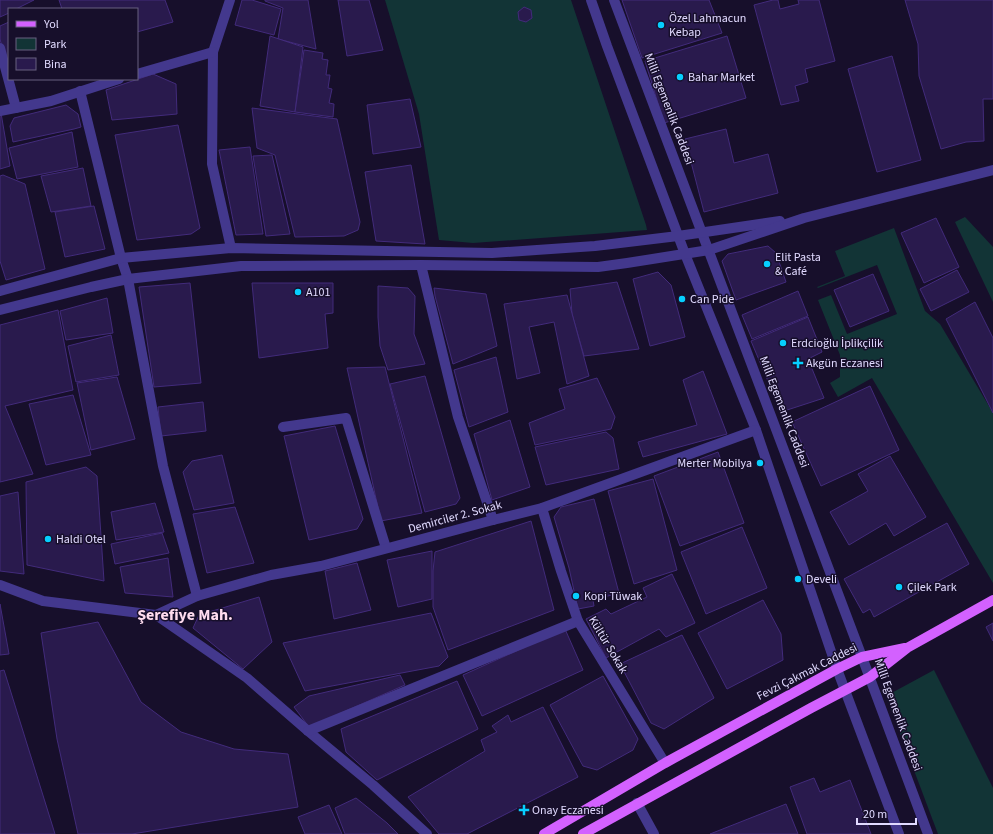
<svg xmlns="http://www.w3.org/2000/svg" width="993" height="834" viewBox="0 0 993 834" font-family="'Source Sans 3',sans-serif">
<rect width="100%" height="100%" fill="#170f2b"/>
<g fill="#123436">
<path d="M385 0H571L646 225 647 230 473 243 439 240 419 114Z"/>
<path d="M965 217 993 247V302L955 222Z"/>
<path d="M894 228 925 311 940 324 993 413V583L872 378 838 397 830 383 840 377V355L818 300 831 295 847 334 897 314 877 265 818 288 817 287 845 276 835 251Z"/>
<path d="M934 670 993 788V834H938L886 696Z"/>
</g>
<g fill="#291a4d" stroke="#422b7b">
<path d="M0 0H34L16 9H9V13L0 17Z"/>
<path d="M59 0H165L173 22 137 32V9H62Z"/>
<path d="M242 0H252L281 9 274 35 235 25Z"/>
<path d="M265 0H308L316 49 278 39 283 8 265 1Z"/>
<path d="M338 0H369L383 50 347 56Z"/>
<path d="M622 0H709L722 33 642 58Z"/>
<path d="M773 0H778L780 9 799 4 798 0H819L835 61 805 69 808 82 795 86 799 101 781 105 754 5Z"/>
<path d="M905 0H993V99H983L984 141 966 142 941 149 919 76 918 44Z"/>
<path d="M524 7 531 10 532 18 526 22 519 20 518 12Z"/>
<path d="M9 22V75L0 39V26Z"/>
<path d="M270 36 303 47 295 112 260 106Z"/>
<path d="M727 36 746 98 664 123 645 61Z"/>
<path d="M304 50 323 53 322 59 328 60 326 75H330L328 88 332 89 329 103 334 104 333 117 295 112Z"/>
<path d="M892 56 921 160 877 172 848 69Z"/>
<path d="M153 74 176 84 177 114 112 120 106 90Z"/>
<path d="M410 99 421 147 373 154 367 105Z"/>
<path d="M66 105 78 114 81 127 74 129 13 142 10 126 14 118Z"/>
<path d="M252 108 337 119 360 222 358 230 344 236 295 237 275 155 257 148Z"/>
<path d="M1 113 10 166 0 169V114Z"/>
<path d="M178 125 200 228 191 234 137 240 115 135Z"/>
<path d="M726 129 734 163 768 154 778 193 704 212 685 139Z"/>
<path d="M72 132 78 167 17 179 9 148Z"/>
<path d="M250 147 263 234 236 235 219 150Z"/>
<path d="M272 155 290 234 266 236 253 156Z"/>
<path d="M411 165 425 244 376 241 365 172Z"/>
<path d="M83 168 91 206 51 212 41 176Z"/>
<path d="M3 175 25 184 45 269 6 280 0 261V176Z"/>
<path d="M94 206 105 249 65 257 55 212Z"/>
<path d="M936 218 959 267 924 283 901 233Z"/>
<path d="M768 246 776 253 786 282 736 300 722 261 728 254Z"/>
<path d="M957 270 969 292 931 311 920 289Z"/>
<path d="M658 272 671 285 685 337 650 346 633 279Z"/>
<path d="M873 274 889 311 850 327 834 290Z"/>
<path d="M617 282 639 349 584 356 572 314 570 289Z"/>
<path d="M190 283 201 383 154 387 139 287Z"/>
<path d="M252 283H333V313L325 314 328 348 259 358Z"/>
<path d="M378 286 408 288 415 296 414 334 425 364 388 370 380 346 378 317Z"/>
<path d="M434 288 486 294 497 346 453 364 435 296Z"/>
<path d="M798 291 808 316 752 339 742 315Z"/>
<path d="M567 295 589 376 567 384 554 322 529 327 540 373 517 379 504 304Z"/>
<path d="M107 298 113 333 66 340 60 311Z"/>
<path d="M975 302 993 338V413L946 319Z"/>
<path d="M58 310 73 390 5 406 33 474 0 482V325Z"/>
<path d="M808 317 822 352 808 359 824 398 781 412 751 341Z"/>
<path d="M111 335 119 375 76 382 68 346Z"/>
<path d="M496 357 508 412 469 427 454 370Z"/>
<path d="M385 367 422 513 381 521 347 368Z"/>
<path d="M703 371 727 434 643 457 638 442 697 425 683 380Z"/>
<path d="M425 376 460 498 456 504 425 512 390 384Z"/>
<path d="M117 377 135 439 91 450 77 383Z"/>
<path d="M597 378 615 417 611 429 535 445 529 423 565 409 559 389Z"/>
<path d="M870 386 899 450 821 486 792 422Z"/>
<path d="M73 395 91 455 46 465 29 404Z"/>
<path d="M203 402 206 431 161 436 158 407Z"/>
<path d="M510 420 530 487 492 500 474 434Z"/>
<path d="M335 426 363 519 357 529 309 540 284 436Z"/>
<path d="M606 432 613 438 619 469 546 485 535 447Z"/>
<path d="M718 452 744 523 680 546 654 476Z"/>
<path d="M222 455 234 503 194 510 183 472 192 461Z"/>
<path d="M890 456 926 517 894 536 886 523 849 545 830 512 868 491 858 474Z"/>
<path d="M86 467 97 476 104 581 27 565 26 482Z"/>
<path d="M653 479 677 570 634 584 608 491Z"/>
<path d="M18 492 24 574 0 571V496Z"/>
<path d="M594 499 619 593 593 600 594 606 578 609 569 568 554 517 561 507Z"/>
<path d="M155 503 164 532 116 540 111 512Z"/>
<path d="M235 507 254 563 207 573 193 514Z"/>
<path d="M531 521 554 610 448 650 433 607V571L435 552Z"/>
<path d="M947 523 969 564 874 617 870 609 863 613 844 579Z"/>
<path d="M742 527 767 588 706 614 681 552Z"/>
<path d="M162 533 169 553 115 564 111 544Z"/>
<path d="M432 551V599L398 607 387 560Z"/>
<path d="M168 558 173 597 125 593 120 567Z"/>
<path d="M357 563 371 610 334 619 325 571Z"/>
<path d="M672 574 695 623 666 637 659 629 606 658 586 619 606 609 611 614 647 597 643 588Z"/>
<path d="M259 597 272 642 243 669 193 628 199 615Z"/>
<path d="M763 600 781 634 783 660 727 689 698 633Z"/>
<path d="M0 604 9 654 0 655Z"/>
<path d="M431 613 448 657 439 666 305 691 283 643Z"/>
<path d="M98 622 141 702 181 732 234 749 288 754 298 807 132 834H78L57 739 41 633Z"/>
<path d="M993 623V641L986 627Z"/>
<path d="M565 629 583 670 482 716 463 675Z"/>
<path d="M682 635 714 698 664 729 651 723 620 664Z"/>
<path d="M4 670 55 834H0V671Z"/>
<path d="M400 675 405 685 309 727 294 707 309 696Z"/>
<path d="M603 676 638 739 633 750 597 770 583 766 550 705Z"/>
<path d="M457 681 478 729 377 780 346 752 341 729Z"/>
<path d="M543 707 578 777 467 834H439L408 797 485 751 481 740 497 732 492 726 508 715 511 722Z"/>
<path d="M814 778 820 792 850 780 871 834H807L790 787Z"/>
<path d="M356 798 387 823 398 834H345L335 808Z"/>
<path d="M786 804 798 834H710Z"/>
<path d="M329 805 342 834H305L298 817Z"/>
</g>
<g fill="none" stroke-linecap="round" stroke-linejoin="round">
<g stroke="#43388d" stroke-width="10">
<path d="M230 0 213 52 212 164 231 248"/>
<path d="M591 0 607 46 685 254 756 430 837 669 899 834"/>
<path d="M614 0 862 657 928 834"/>
<path d="M0 48 16 108"/>
<path d="M137 74 213 52"/>
<path d="M80 91 121 258 128 279 163 466 197 596"/>
<path d="M0 111 51 101 119 79"/>
<path d="M421 265 458 417 493 520"/>
<path d="M0 291 121 258 231 248 492 253 595 246 678 236 780 221"/>
<path d="M0 310 91 287 128 279 241 266 421 265 598 267 627 263 709 250 804 218 993 170"/>
<path d="M283 427 346 418 386 548"/>
<path d="M542 508 561 571 578 621 665 763"/>
<path d="M0 585 43 601 156 615 247 678 308 731 373 785 427 834"/>
<path d="M156 615 197 596 271 575 321 566 493 520 542 508 756 430"/>
<path d="M308 731 578 621"/>
<path d="M637 803 654 834"/>
</g>
<g stroke="#d361ff" stroke-width="10">
<path d="M544 834 665 763 837 669 862 657 905 648"/>
<path d="M583 834 811 708 870 677 907 648 993 600"/>
</g>
</g>
<g fill="#06cfff" stroke="#170f2b" stroke-width="1.5">
<circle cx="661" cy="25" r="4"/>
<circle cx="680" cy="77" r="4"/>
<circle cx="767" cy="264" r="4"/>
<circle cx="298" cy="292" r="4"/>
<circle cx="682" cy="299" r="4"/>
<circle cx="783" cy="343" r="4"/>
<path d="M796 357h4v4h4v4h-4v4h-4v-4h-4v-4h4z"/>
<circle cx="760" cy="463" r="4"/>
<circle cx="48" cy="539" r="4"/>
<circle cx="798" cy="579" r="4"/>
<circle cx="899" cy="587" r="4"/>
<circle cx="576" cy="596" r="4"/>
<path d="M522 804h4v4h4v4h-4v4h-4v-4h-4v-4h4z"/>
</g>
<g text-anchor="middle" dominant-baseline="central" stroke-width="3" stroke-linejoin="round" paint-order="stroke">
<g font-size="12" fill="#e1daff" stroke="#170f2b" text-anchor="start">
<text x="669" y="18">Özel Lahmacun<tspan x="669" dy="14">Kebap</tspan></text>
<text x="688" y="77">Bahar Market</text>
<text x="775" y="257">Elit Pasta<tspan x="775" dy="14">&amp; Café</tspan></text>
<text x="306" y="292">A101</text>
<text x="690" y="299">Can Pide</text>
<text x="791" y="343">Erdcioğlu İplikçilik</text>
<text x="806" y="363">Akgün Eczanesi</text>
<text x="752" y="463" text-anchor="end">Merter Mobilya</text>
<text x="56" y="539">Haldi Otel</text>
<text x="806" y="579">Develi</text>
<text x="907" y="587">Çilek Park</text>
<text x="584" y="596">Kopi Tüwak</text>
<text x="532" y="810">Onay Eczanesi</text>
</g>
<g font-size="12" fill="#e1daff" stroke="#170f2b">
<text transform="translate(669 109) rotate(69)">Milli Egemenlik Caddesi</text>
<text transform="translate(784 412) rotate(69)">Milli Egemenlik Caddesi</text>
<text transform="translate(455 517) rotate(-15)">Demirciler 2. Sokak</text>
<text transform="translate(608 645) rotate(59)">Kültür Sokak</text>
<text transform="translate(807 672) rotate(-27)">Fevzi Çakmak Caddesi</text>
<text transform="translate(898 715) rotate(70)">Milli Egemenlik Caddesi</text>
</g>
<g font-size="16" font-weight="bold" fill="#ffdcef" stroke="#170f2b">
<text x="185" y="615">Şerefiye Mah.</text>
</g>
</g>
<rect x="8" y="8" width="130" height="72" fill="#170f2b" stroke="#686080"/>
<rect x="16" y="21" width="20" height="6" fill="#d361ff" stroke="#686080"/>
<text x="44" y="28" font-size="12" fill="#e1daff">Yol</text>
<rect x="16" y="38" width="20" height="12" fill="#123436" stroke="#686080"/>
<text x="44" y="48" font-size="12" fill="#e1daff">Park</text>
<rect x="16" y="58" width="20" height="12" fill="#291a4d" stroke="#686080"/>
<text x="44" y="68" font-size="12" fill="#e1daff">Bina</text>
<path d="M857 818v6h59v-6" fill="none" stroke="#e1daff" stroke-width="2"/>
<text x="863" y="818" font-size="12" fill="#e1daff" stroke="#170f2b" stroke-width="3" paint-order="stroke">20 m</text>
</svg>
